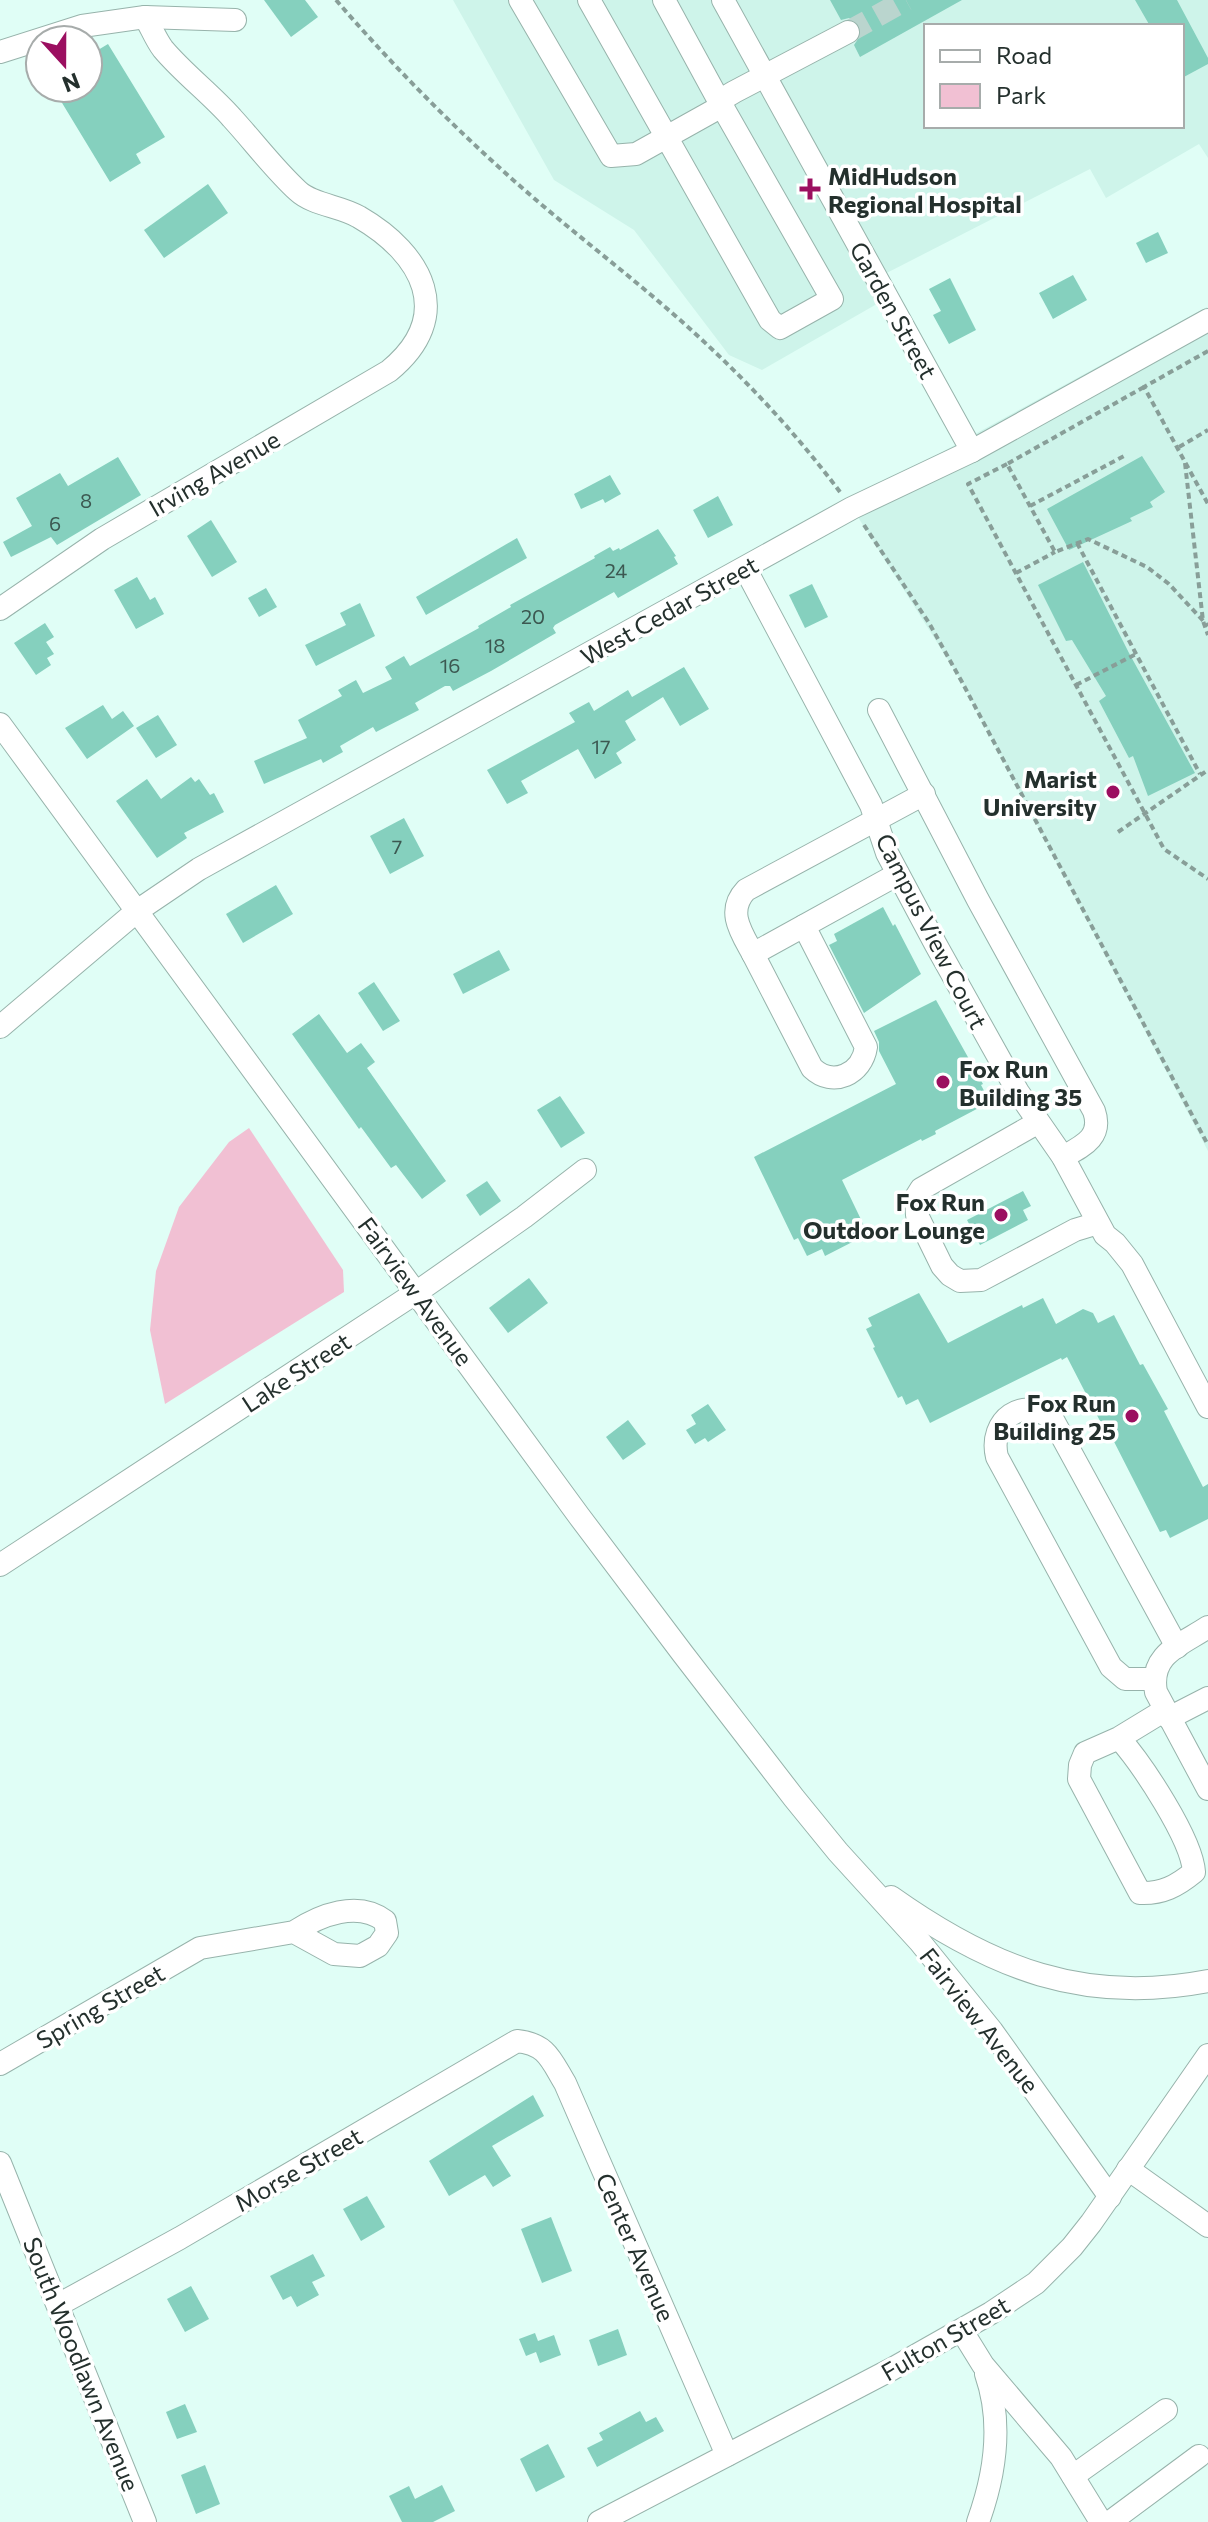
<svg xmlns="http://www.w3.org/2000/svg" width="1208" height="2522" viewBox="0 0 1208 2522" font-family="Commissioner,sans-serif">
<rect width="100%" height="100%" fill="#e0fef6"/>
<g fill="#cef4ea" fill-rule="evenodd">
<path d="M453 0H1208V158L1199 144 1106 198 1090 169 871 281 882 301 762 370 729 355 634 230 554 180ZM926 26H1182V126H926Z"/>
<path d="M1207 307 1208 310V1151L962 682 849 503Z"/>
</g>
<path fill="#f1c0d3" d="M249 1128 343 1270 344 1292 165 1404 150 1330 156 1271 179 1207 229 1142Z"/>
<g fill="#85d0be">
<path d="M264 0H305L318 17 291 37Z"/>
<path d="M830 0H962L860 57 854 45 862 33 860 25 849 18 841 20Z"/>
<path d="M1135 0H1177L1208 58V64L1182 78V26H1150Z"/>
<path d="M108 44 165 137 136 154 141 163 110 182 53 88H88V56Z"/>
<path d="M208 184 228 213 164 258 144 230Z"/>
<path d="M1158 232 1168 253 1146 263 1136 243Z"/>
<path d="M1073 275 1087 300 1053 319 1039 293Z"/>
<path d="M950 278 976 330 949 344 933 315 941 311 929 289Z"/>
<path d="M1142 456 1165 492 1150 502 1153 507 1130 518 1132 521 1069 550 1047 509Z"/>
<path d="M118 457 141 495 57 545 51 537 11 557 3 542 32 526 16 498 60 473 68 486Z"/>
<path d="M610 475 621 494 605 503 603 499 581 509 574 494Z"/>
<path d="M718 496 733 525 708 538 693 510Z"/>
<path d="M211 520 237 562 212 577 187 536Z"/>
<path d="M658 529 676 556 674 557 678 564 618 598 614 592 555 625 553 628 556 633 491 671 453 691 450 686H445L415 703 419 710 376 732 373 727 340 746 343 752 323 763 321 759 264 784 254 761 307 738 298 720 342 696 338 690 356 680 363 693 392 679 385 667 404 656 410 666 479 628 478 626 511 607 510 605 595 558 594 556 610 547 613 551 619 548 620 550Z"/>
<path d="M517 538 527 558 426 615 416 597Z"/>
<path d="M1083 562 1129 653 1195 773 1148 796 1133 756 1129 758 1099 701 1106 696 1072 640 1066 641 1038 585Z"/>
<path d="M137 577 150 600 155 597 164 614 136 629 114 590Z"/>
<path d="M812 584 828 617 805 628 789 595Z"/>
<path d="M266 588 277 607 259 617 248 598Z"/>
<path d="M360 603 375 636 316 666 305 645 346 625 340 613Z"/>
<path d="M45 623 54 637 46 642 54 654 47 658 51 665 36 675 14 643Z"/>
<path d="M684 667 709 709 680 726 663 697 625 721 636 740 616 753 622 763 595 779 578 749 521 781 528 793 507 804 487 770 575 722 569 713 589 702 594 711 628 690 632 697Z"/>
<path d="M103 705 112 719 123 711 134 726 87 759 65 728Z"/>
<path d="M158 715 177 745 156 758 136 728Z"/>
<path d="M191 777 195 782 199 779 210 795 214 793 224 812 184 833 187 838 157 858 116 801 147 779 161 799Z"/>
<path d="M404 818 424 856 390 874 370 836Z"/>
<path d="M276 885 293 914 243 943 226 914Z"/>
<path d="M883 907 893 926 895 924 921 974 864 1013 829 945 837 941 834 934Z"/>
<path d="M499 950 510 970 463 994 453 974Z"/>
<path d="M374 982 400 1021 383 1031 358 993Z"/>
<path d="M936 1000 983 1084 981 1085 990 1102 935 1131 936 1134 922 1141 921 1139 842 1180 868 1234 825 1256 822 1249 807 1256 798 1238 794 1240 754 1157 896 1084 879 1051V1042L874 1031Z"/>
<path d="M319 1014 347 1053 361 1043 375 1062 367 1068 446 1181 422 1199 396 1165 391 1168 361 1127 359 1129 292 1034Z"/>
<path d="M560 1096 585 1133 561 1148 537 1110Z"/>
<path d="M487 1181 501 1201 480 1216 466 1195Z"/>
<path d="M1023 1191 1031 1206 1023 1210 1028 1220 980 1245 967 1220Z"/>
<path d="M529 1278 548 1303 508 1333 489 1308Z"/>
<path d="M919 1293 948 1343 1022 1305 1023 1308 1043 1298 1056 1324 1083 1309 1093 1313 1098 1323 1114 1315 1140 1365 1143 1364 1168 1409 1164 1411 1203 1487 1208 1484V1519L1170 1538 1166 1530 1160 1532 1104 1422 1101 1423 1067 1357 1062 1360 1061 1358 930 1423 918 1399 906 1405 902 1396 898 1398 873 1348 875 1347 866 1329 872 1326 868 1318Z"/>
<path d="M708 1404 726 1430 708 1442 705 1438 695 1444 686 1430 696 1424 691 1415Z"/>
<path d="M628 1420 646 1444 623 1460 606 1437Z"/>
<path d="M533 2095 544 2116 492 2146 511 2176 493 2187 485 2175 449 2196 429 2161Z"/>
<path d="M367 2196 385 2227 361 2241 343 2209Z"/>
<path d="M551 2217 572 2271 542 2283 521 2229Z"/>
<path d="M313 2254 325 2276 312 2282 319 2295 297 2307 291 2296 283 2300 270 2276Z"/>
<path d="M191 2286 209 2319 185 2332 167 2299Z"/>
<path d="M618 2329 627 2355 598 2366 589 2340Z"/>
<path d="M535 2333 538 2341 554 2335 561 2355 540 2363 536 2352 526 2356 519 2339Z"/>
<path d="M185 2404 197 2432 177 2439 166 2412Z"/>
<path d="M640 2411 646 2422 656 2417 664 2431 597 2467 587 2448 603 2440 599 2433Z"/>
<path d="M548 2444 565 2477 536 2492 520 2459Z"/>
<path d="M205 2465 220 2504 196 2514 181 2475Z"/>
<path d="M442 2485 455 2511 433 2522H402L389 2496 409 2486 415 2499Z"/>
</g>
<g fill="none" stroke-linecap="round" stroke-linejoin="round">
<path stroke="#bad5ce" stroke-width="22" stroke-dasharray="22 11" stroke-linecap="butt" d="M848 32 906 0"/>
<defs>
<g id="minor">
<path d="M520 0 611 156 636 154 722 106 719 101 734 92 848 32"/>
<path d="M589 0 770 320 780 328 832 299 722 106"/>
<path d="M664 0 719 101"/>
<path d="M723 0 972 451"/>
<path d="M0 52 82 26 145 17 235 20"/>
<path d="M745 568 871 805 887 853 936 945 1018 1092 1063 1157 1105 1235 1115 1243 1132 1264 1208 1407"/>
<path d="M0 609 102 539 389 371C456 316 423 254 359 217 341 206 313 205 298 191 274 169 254 142 232 118 211 94 184 74 163 49 156 40 151 27 145 17"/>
<path d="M879 710 978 900 1094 1111C1103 1137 1083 1146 1063 1157"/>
<path d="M0 724 579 1516 683 1654 794 1798 838 1852 920 1942 992 2031 1110 2197"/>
<path d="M898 874 753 954C741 932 726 911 746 890L924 794"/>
<path d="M753 954 812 1068C833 1088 862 1074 866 1047L804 926"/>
<path d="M0 1027 137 911 199 869 852 508 972 451 1208 320"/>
<path d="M1037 1123 921 1189 916 1197 917 1215 942 1266 950 1275 960 1281 981 1280 1075 1230 1098 1223"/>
<path d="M0 1565 417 1292 524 1217 585 1170"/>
<path d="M1208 1627C1181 1645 1149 1654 1156 1692L1208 1789"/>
<path d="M1154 1679H1125L1111 1667 997 1457C988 1420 1024 1394 1053 1420L1177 1647"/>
<path d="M1169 1718 1208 1698"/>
<path d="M1119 1738C1142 1764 1192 1839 1194 1872 1177 1886 1162 1894 1140 1893L1079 1779 1080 1765 1085 1753 1119 1738 1165 1710"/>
<path d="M891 1897C991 1968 1084 2005 1208 1981"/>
<path d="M0 2064 200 1948 294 1932 334 1954 360 1956 378 1946 387 1933 385 1921C358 1900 320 1915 294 1932"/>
<path d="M0 2163 145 2522"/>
<path d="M1128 2169 1208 2226"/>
<path d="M58 2305 180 2238 517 2041C547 2044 551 2060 565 2083L727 2455"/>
<path d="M962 2331 983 2365 1061 2457 1101 2522"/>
<path d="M1073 2476 1166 2410"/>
<path d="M599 2522 892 2369 991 2313 1036 2283 1072 2247 1091 2223 1208 2055"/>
<path d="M978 2522C995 2475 1003 2423 986 2374"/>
<path d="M1110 2522 1199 2456"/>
</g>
</defs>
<use href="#minor" stroke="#97b3ab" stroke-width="24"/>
<g stroke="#889e98" stroke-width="4" stroke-dasharray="6 4" stroke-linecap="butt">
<path d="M336 0C393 66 454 128 520 186 579 238 643 285 701 339 752 386 798 436 840 492"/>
<path d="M1208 351 1144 387 1208 504"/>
<path d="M1144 387 1007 464 1055 552 1088 539 1147 567 1169 584 1208 626"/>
<path d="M1179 447 1208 430"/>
<path d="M1185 463 1203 621 1208 635"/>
<path d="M1007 464 968 484 1164 849 1208 879"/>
<path d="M1030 506 1124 456"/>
<path d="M864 525 929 623 962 682 1208 1145"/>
<path d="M1077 543 1200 774"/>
<path d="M1016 573 1055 552"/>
<path d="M1076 685 1136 654"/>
<path d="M1118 832 1208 770"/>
</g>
<use href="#minor" stroke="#fff" stroke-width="22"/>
</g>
<g fill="#9b0f60" stroke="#fff" stroke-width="3">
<path d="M806 177h8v8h8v8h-8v8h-8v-8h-8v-8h8z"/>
<circle cx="1113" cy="792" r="8"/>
<circle cx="943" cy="1082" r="8"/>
<circle cx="1001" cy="1215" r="8"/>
<circle cx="1132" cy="1416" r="8"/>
</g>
<g text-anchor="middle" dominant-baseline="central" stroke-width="7" stroke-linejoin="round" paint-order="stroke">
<g font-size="20" fill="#3c5851">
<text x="86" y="500">8</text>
<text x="55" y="523">6</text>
<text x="616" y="570">24</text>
<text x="533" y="616">20</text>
<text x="495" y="645">18</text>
<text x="450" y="665">16</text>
<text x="601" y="746">17</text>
<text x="397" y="846">7</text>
</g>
<g font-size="24" font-weight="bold" fill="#24302d" stroke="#fff" text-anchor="end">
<text x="828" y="175" text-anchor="start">MidHudson<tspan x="828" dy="28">Regional Hospital</tspan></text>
<text x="1097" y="778">Marist<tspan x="1097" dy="28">University</tspan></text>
<text x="959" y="1068" text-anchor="start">Fox Run<tspan x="959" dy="28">Building 35</tspan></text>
<text x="985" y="1201">Fox Run<tspan x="985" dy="28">Outdoor Lounge</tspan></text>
<text x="1116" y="1402">Fox Run<tspan x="1116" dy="28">Building 25</tspan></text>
</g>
<g font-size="24" fill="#24302d" stroke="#fff">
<text transform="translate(894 310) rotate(61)">Garden Street</text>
<text transform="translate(214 473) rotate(-30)">Irving Avenue</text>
<text transform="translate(669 610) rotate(-29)">West Cedar Street</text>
<text transform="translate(932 931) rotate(63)">Campus View Court</text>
<text transform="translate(416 1291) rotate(54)">Fairview Avenue</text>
<text transform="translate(296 1372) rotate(-33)">Lake Street</text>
<text transform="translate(100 2006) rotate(-30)">Spring Street</text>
<text transform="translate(980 2020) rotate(52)">Fairview Avenue</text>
<text transform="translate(298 2169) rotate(-30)">Morse Street</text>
<text transform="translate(636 2247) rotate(66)">Center Avenue</text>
<text transform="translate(945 2338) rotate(-30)">Fulton Street</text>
<text transform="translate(82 2364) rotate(68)">South Woodlawn Avenue</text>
</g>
</g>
<rect x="924" y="24" width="260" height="104" fill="#ffffff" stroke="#a7acab" stroke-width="2"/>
<rect x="940" y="50" width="40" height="12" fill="#ffffff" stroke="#a7acab" stroke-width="2"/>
<text x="996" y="64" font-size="24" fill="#24302d">Road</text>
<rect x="940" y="84" width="40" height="24" fill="#f1c0d3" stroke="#a7acab" stroke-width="2"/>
<text x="996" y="104" font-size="24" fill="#24302d">Park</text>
<g transform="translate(64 64) rotate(159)"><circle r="38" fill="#ffffff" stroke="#a7acab" stroke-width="2"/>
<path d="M0-6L14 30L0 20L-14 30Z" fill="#9b0f60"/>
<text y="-12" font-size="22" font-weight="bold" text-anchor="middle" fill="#24302d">N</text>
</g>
</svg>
